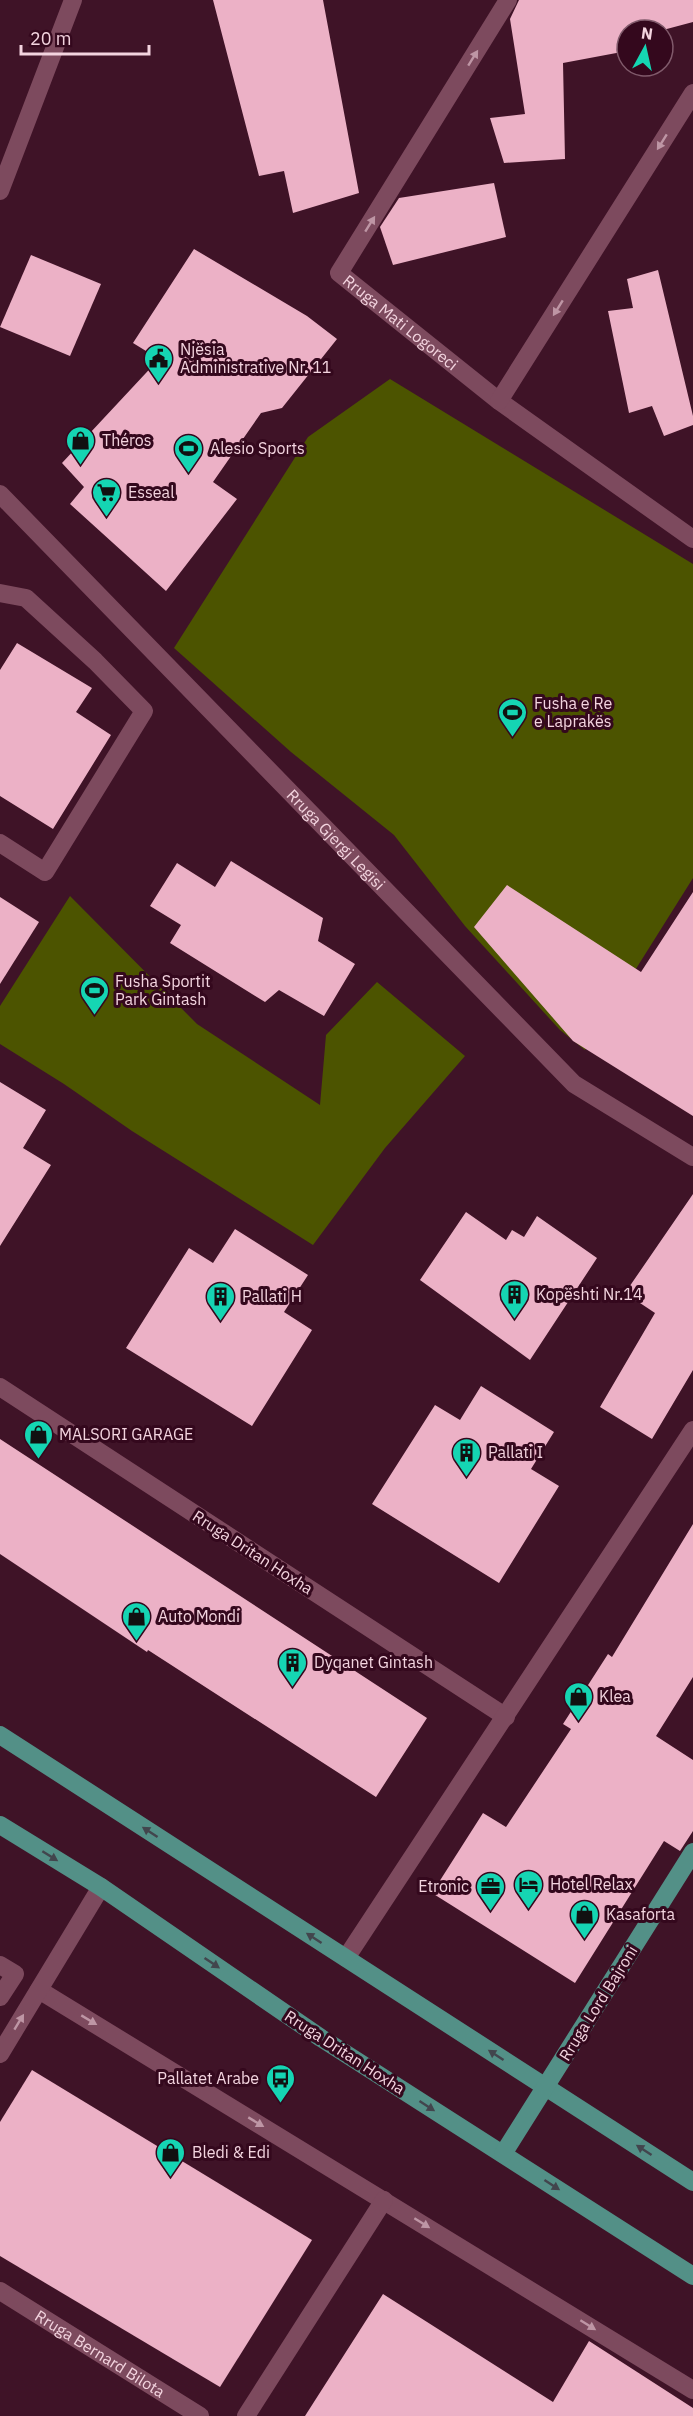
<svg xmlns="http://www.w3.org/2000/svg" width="693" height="2416" viewBox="0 0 693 2416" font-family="'IBM Plex Sans',sans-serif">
<rect width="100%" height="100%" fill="#3f1327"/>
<g fill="#4c5400">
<path d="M390 379 693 564V878L585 1050 560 1030 465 926 394 835 291 752 174 648 308 437Z"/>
<path d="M70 896 197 1024 320 1105 326 1035 377 982 465 1056 385 1148 313 1245 132 1131 64 1084 0 1044V1006Z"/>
</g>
<g fill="#ecb1c6">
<path d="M213 0H323L359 193 293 213 284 171 259 176Z"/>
<path d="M519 0H693V22L663 30H627V40H624L627 51 563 63 565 159 504 163 490 118 525 114 510 19Z"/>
<path d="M494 183 506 237 393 265 380 227 399 198Z"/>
<path d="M194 249 307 316 337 339 282 408 261 413 213 482 237 499 166 591 70 504 84 487 62 463 159 359 133 343Z"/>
<path d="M31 255 101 284 70 356 0 327Z"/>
<path d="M658 270 693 416V425L664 436 652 406 629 413 608 311 633 308 627 279Z"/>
<path d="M17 643 92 688 76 712 111 735 53 829 0 796V670Z"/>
<path d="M231 861 323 918 318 941 355 964 324 1016 279 990 265 1002 170 943 181 925 150 906 177 863 215 887Z"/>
<path d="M507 885 641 972 693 892V1116L573 1041 474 927Z"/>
<path d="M0 897 39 922 0 984Z"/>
<path d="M0 1082 46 1110 23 1148 51 1165 0 1246Z"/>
<path d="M693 1194V1370L652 1439 600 1407 655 1313 625 1293Z"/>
<path d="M466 1212 506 1240 512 1230 524 1237 537 1216 597 1258 530 1360 420 1280Z"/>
<path d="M235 1229 308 1275 284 1312 312 1330 252 1426 126 1348 189 1248 213 1263Z"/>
<path d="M481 1386 554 1432 531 1469 559 1486 499 1583 372 1504 435 1405 460 1420Z"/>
<path d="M0 1439 427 1718 376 1797 148 1650 147 1652 0 1554Z"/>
<path d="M693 1524V1677L656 1736 693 1760V1831L680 1851 664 1841 575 1983 432 1893 483 1813 506 1827 571 1729 563 1724 608 1654 612 1657Z"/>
<path d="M32 2070 312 2240 220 2387 0 2256V2122Z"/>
<path d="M383 2294 553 2402 589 2341 693 2408V2416H305Z"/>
</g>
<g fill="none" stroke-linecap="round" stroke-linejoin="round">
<g stroke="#7d4a5e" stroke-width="18">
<path id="s1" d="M508 0 339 273 499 401 693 539"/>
<path d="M0 191 73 0"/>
<path d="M499 401 693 93"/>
<path id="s2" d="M0 494 574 1084 693 1157"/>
<path d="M0 593 26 598 95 661 144 711 45 872 0 843"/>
<path d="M0 1387 506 1717"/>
<path d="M346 1958 693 1430"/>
<path d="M0 1965 15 1974 0 1997"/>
<path d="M39 1990 693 2390"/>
<path d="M0 2054 101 1887"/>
<path id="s3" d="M0 2291 200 2416"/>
<path d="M246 2416 384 2200"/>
</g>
<g stroke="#539087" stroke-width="18">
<path d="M0 1735 693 2182"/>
<path d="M0 1825 101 1887 321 2038 693 2276"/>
<path d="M503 2154 693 1852"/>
</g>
</g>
<defs><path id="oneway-solid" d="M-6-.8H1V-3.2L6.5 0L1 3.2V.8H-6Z" transform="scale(1.5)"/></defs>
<g fill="#be96a5">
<use href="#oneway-solid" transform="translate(473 58) rotate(-58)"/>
<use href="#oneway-solid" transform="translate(662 142) rotate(122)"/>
<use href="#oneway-solid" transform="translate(370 224) rotate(-58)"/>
<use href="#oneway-solid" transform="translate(558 308) rotate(122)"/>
<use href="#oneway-solid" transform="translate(89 2020) rotate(31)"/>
<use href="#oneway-solid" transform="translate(19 2022) rotate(-59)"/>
<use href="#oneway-solid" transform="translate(256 2122) rotate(31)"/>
<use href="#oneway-solid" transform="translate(422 2223) rotate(32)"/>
<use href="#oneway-solid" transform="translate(588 2325) rotate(32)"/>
</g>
<g fill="#42454d">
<use href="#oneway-solid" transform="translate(150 1832) rotate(-147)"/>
<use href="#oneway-solid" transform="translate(50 1856) rotate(32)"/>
<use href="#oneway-solid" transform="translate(314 1938) rotate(-147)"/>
<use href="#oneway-solid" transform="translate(212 1963) rotate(34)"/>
<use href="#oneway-solid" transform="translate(496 2055) rotate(-147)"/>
<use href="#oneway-solid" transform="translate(427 2106) rotate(33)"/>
<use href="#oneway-solid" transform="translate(644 2150) rotate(-147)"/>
<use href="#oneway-solid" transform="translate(552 2185) rotate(33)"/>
</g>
<defs>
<symbol id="civic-pin" viewBox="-11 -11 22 30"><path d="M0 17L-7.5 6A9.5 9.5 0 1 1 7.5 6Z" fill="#15d5b3" stroke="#34081d"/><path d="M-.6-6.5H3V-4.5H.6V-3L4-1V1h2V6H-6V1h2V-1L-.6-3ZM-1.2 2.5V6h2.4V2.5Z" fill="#111"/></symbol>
<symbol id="shop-pin" viewBox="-11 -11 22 30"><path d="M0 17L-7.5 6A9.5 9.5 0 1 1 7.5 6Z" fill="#15d5b3" stroke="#34081d"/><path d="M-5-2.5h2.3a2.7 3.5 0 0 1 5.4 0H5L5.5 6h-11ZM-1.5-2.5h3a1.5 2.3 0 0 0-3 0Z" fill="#111"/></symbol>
<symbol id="stadium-pin" viewBox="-11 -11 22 30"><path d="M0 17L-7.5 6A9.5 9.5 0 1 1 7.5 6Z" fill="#15d5b3" stroke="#34081d"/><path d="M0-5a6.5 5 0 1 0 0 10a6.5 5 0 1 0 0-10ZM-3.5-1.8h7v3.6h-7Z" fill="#111"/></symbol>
<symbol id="supermarket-pin" viewBox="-11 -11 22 30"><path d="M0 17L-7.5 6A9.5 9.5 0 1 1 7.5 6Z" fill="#15d5b3" stroke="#34081d"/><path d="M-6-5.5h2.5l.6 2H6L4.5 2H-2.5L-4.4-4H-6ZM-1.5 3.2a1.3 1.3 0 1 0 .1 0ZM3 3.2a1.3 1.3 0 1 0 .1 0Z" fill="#111"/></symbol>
<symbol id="building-pin" viewBox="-11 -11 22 30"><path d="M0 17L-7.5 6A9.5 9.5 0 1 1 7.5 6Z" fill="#15d5b3" stroke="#34081d"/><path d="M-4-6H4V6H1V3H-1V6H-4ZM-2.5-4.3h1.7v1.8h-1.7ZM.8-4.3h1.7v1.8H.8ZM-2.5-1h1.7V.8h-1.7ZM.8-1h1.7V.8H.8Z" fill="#111"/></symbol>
<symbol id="hotel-pin" viewBox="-11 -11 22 30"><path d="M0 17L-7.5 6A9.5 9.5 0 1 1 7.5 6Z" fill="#15d5b3" stroke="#34081d"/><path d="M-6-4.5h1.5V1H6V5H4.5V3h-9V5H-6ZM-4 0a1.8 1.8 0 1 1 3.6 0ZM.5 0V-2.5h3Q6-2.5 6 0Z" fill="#111"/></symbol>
<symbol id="office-pin" viewBox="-11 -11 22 30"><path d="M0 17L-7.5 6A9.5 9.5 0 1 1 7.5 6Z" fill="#15d5b3" stroke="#34081d"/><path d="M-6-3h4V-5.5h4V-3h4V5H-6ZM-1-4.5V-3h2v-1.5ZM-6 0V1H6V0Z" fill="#111"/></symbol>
<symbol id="bus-pin" viewBox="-11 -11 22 30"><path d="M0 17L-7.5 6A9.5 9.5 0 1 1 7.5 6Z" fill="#15d5b3" stroke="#34081d"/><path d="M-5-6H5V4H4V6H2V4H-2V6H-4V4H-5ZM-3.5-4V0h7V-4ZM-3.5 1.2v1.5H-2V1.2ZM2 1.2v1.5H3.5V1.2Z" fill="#111"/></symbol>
</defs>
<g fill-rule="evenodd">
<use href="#civic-pin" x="142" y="342" width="33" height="45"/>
<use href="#shop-pin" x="64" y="424" width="33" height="45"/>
<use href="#stadium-pin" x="172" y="432" width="33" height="45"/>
<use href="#supermarket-pin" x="90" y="476" width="33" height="45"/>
<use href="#stadium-pin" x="496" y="696" width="33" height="45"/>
<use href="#stadium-pin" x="78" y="974" width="33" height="45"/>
<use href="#building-pin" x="498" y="1278" width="33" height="45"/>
<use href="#building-pin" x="204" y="1280" width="33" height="45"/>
<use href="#shop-pin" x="22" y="1418" width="33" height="45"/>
<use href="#building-pin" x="450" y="1436" width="33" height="45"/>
<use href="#shop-pin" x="120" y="1600" width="33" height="45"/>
<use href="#building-pin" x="276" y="1646" width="33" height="45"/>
<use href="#shop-pin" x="562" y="1680" width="33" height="45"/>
<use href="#hotel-pin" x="512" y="1868" width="33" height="45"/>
<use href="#office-pin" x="474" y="1870" width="33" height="45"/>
<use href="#shop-pin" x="568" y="1898" width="33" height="45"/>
<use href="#bus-pin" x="264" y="2062" width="33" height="45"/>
<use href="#shop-pin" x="154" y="2136" width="33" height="45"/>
</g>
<g text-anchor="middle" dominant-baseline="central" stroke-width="6" stroke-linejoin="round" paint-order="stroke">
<g font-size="16" fill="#f3d4df" stroke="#34081d">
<text stroke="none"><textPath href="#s1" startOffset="400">Rruga Mati Logoreci</textPath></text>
<text stroke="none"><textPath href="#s2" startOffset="482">Rruga Gjergj Legisi</textPath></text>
<text transform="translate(253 1552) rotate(33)">Rruga Dritan Hoxha</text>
<text transform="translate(598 2003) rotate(-58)">Rruga Lord Bajroni</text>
<text transform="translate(345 2052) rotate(33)">Rruga Dritan Hoxha</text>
<text stroke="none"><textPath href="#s3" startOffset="118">Rruga Bernard Bilota</textPath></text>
</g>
<g font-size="16" fill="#f3d4df" stroke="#34081d" text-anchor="start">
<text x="180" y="349">Njësia<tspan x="180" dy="18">Administrative Nr. 11</tspan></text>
<text x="102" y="440">Théros</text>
<text x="210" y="448">Alesio Sports</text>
<text x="128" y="492">Esseal</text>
<text x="534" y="703">Fusha e Re<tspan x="534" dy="18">e Laprakës</tspan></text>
<text x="115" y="981">Fusha Sportit<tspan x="115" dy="18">Park Gintash</tspan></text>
<text x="536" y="1294">Kopështi Nr.14</text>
<text x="242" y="1296">Pallati H</text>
<text x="59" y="1434">MALSORI GARAGE</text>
<text x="488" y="1452">Pallati I</text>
<text x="158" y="1616">Auto Mondi</text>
<text x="314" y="1662">Dyqanet Gintash</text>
<text x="599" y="1696">Klea</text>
<text x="550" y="1884">Hotel Relax</text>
<text x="469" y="1886" text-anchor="end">Etronic</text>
<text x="606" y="1914">Kasaforta</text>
<text x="259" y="2078" text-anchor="end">Pallatet Arabe</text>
<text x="192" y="2152">Bledi &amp; Edi</text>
</g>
</g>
<g transform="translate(645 48) rotate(8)"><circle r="28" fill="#34081d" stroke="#805a6b" stroke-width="1.5"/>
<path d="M0-4.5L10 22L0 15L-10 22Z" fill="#15d5b3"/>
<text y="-9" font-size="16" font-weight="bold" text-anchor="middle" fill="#f3d4df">N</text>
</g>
<path d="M21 45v9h128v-9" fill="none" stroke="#f3d4df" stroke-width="3"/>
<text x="30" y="45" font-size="18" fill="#f3d4df" stroke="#34081d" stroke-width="4.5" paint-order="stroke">20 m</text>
</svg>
